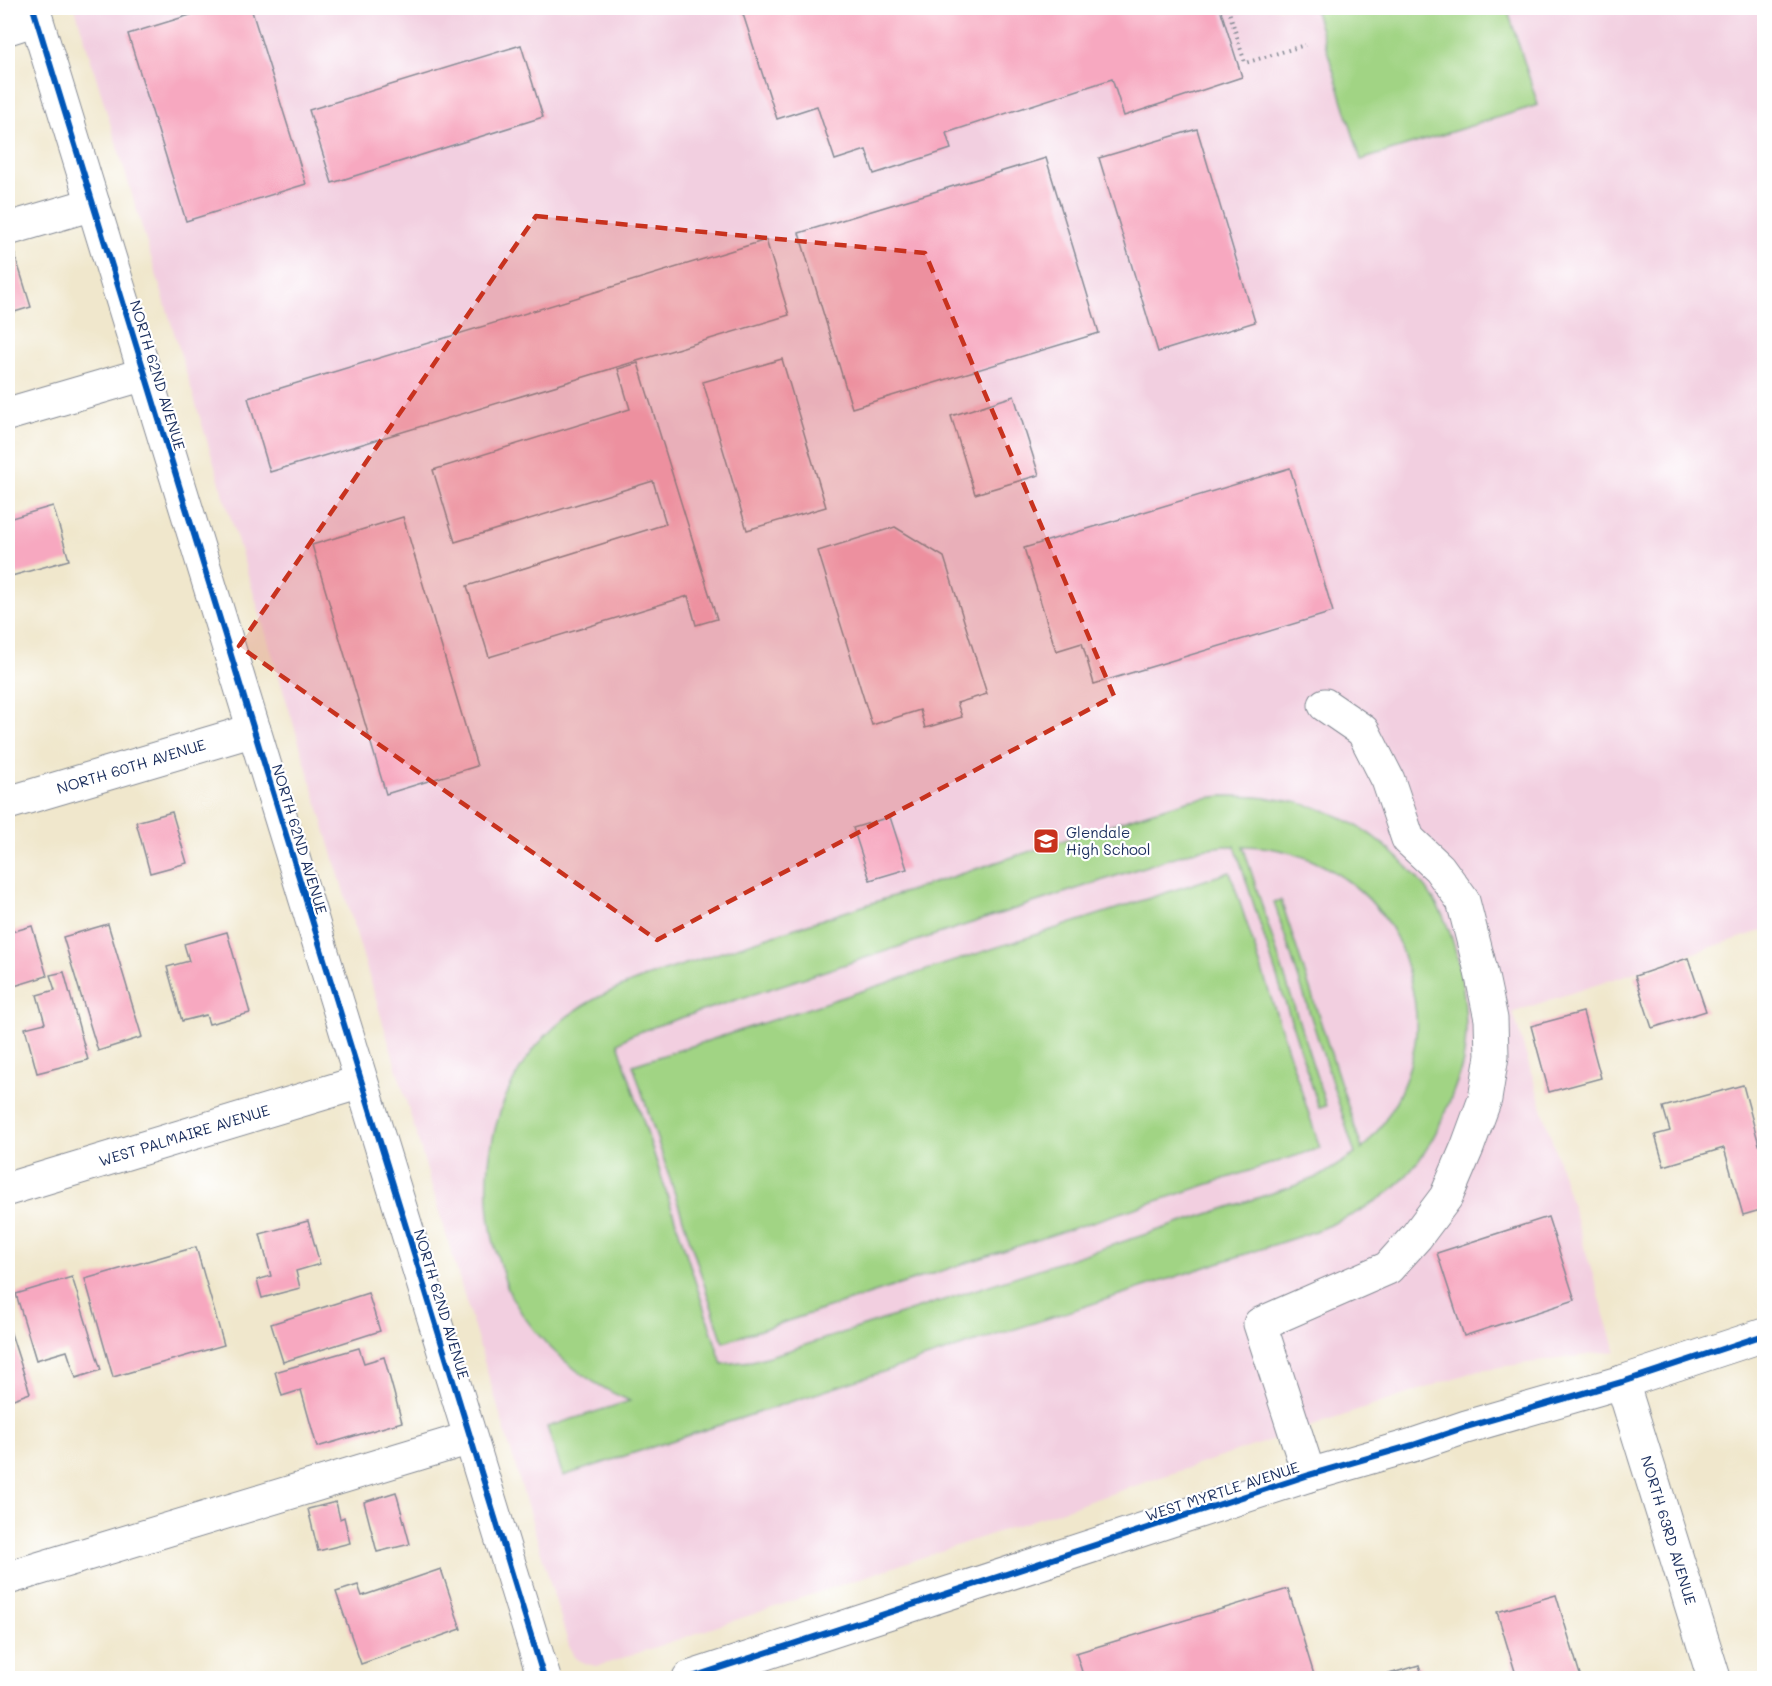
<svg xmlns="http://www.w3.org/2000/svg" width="1772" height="1686" viewBox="0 0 1772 1686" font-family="Mali,sans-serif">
<rect width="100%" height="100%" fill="#fff"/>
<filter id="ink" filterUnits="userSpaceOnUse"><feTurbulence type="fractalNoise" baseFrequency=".0167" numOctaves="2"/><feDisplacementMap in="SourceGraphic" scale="12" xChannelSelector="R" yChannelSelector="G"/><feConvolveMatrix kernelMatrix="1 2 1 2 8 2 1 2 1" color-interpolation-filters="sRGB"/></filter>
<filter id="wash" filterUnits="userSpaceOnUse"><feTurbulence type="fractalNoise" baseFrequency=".008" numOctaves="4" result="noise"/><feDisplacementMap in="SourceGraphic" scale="24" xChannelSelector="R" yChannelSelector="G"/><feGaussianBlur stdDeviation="1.35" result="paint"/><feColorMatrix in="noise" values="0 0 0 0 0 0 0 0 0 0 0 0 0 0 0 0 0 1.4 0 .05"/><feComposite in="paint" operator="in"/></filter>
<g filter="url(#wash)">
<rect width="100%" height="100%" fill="#f0e7cc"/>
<path fill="#f2cfe0" d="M75 8H1764V930L1513 1012 1616 1351 1479 1370 608 1663 596 1666 584 1663 574 1657 569 1646 302 752Z"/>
<g fill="#a1d484" stroke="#5e8271" stroke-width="1.5" fill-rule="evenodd">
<path d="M1314 8H1507L1538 105 1361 160Z"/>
<path d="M1222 796C1262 796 1305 799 1342 818 1382 837 1421 875 1442 914 1461 952 1471 1019 1463 1061 1459 1079 1452 1096 1445 1112 1434 1140 1417 1167 1395 1187 1369 1209 1339 1222 1307 1234L563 1476 547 1427 630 1401C581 1380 539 1345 512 1298 507 1289 504 1277 501 1268 472 1185 490 1084 558 1024 583 1002 614 989 646 977L1150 812 1191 800ZM1225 846H1235L1319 1108 1326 1106 1243 846C1305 846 1367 881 1396 937 1402 949 1406 964 1409 976 1416 1001 1419 1028 1413 1053 1405 1089 1388 1122 1362 1149L1281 900 1274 902 1355 1154 1322 1175 1291 1187 787 1351 752 1361 722 1364 618 1043 631 1035 662 1024 1165 860 1201 849Z"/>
<path d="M1230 872 1320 1148 723 1342 633 1065Z"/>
</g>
<g id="blocks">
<g fill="#f7a8c0">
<path d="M213 8H251L306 184 186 221 128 34Z"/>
<path d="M741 8H1220L1242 77 1124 116 1112 79 946 133 951 149 874 174 866 150 835 160 817 106 777 119Z"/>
<path d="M521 45 543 117 332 183 309 110Z"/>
<path d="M1197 129 1255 322 1158 352 1099 158Z"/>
<path d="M1046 158 1099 333 852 408 799 233Z"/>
<path d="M766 240 789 315 270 472 248 398Z"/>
<path d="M11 242 31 307 8 314V243Z"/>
<path d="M782 359 826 507 747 530 703 382Z"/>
<path d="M638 363 717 619 696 625 688 596 489 657 467 586 666 524 653 481 455 542 433 470 630 409 618 369Z"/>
<path d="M1014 396 1039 475 975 494 951 416Z"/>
<path d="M1290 468 1333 612 1094 684 1082 643 1056 651 1024 548Z"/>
<path d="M53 506 69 560 8 577V519Z"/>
<path d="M403 517 477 766 386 794 312 545Z"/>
<path d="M895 527 944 557 987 694 957 703 962 717 925 728 920 710 872 725 818 551Z"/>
<path d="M172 812 187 863 150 873 136 822Z"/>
<path d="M890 817 907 869 870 880 853 828Z"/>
<path d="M108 924 142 1037 98 1051 63 937Z"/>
<path d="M32 926 47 976 8 988V933Z"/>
<path d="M227 932 250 1013 209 1024 206 1015 182 1021 167 967 189 961 184 944Z"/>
<path d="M1688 958 1706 1011 1652 1028 1635 976Z"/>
<path d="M64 972 88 1060 37 1073 25 1028 45 1023 37 995 55 990 50 975Z"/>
<path d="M1583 1012 1601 1078 1549 1092 1531 1026Z"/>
<path d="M1743 1085 1764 1163V1209L1743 1215 1724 1148 1664 1166 1655 1135 1670 1131 1663 1107Z"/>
<path d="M1548 1217 1575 1300 1464 1336 1437 1253Z"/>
<path d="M308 1221 320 1264 296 1271 300 1288 262 1298 257 1280 271 1276 260 1234Z"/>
<path d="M196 1247 224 1345 113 1377 85 1279Z"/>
<path d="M72 1277 101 1370 76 1378 67 1351 36 1360 16 1294Z"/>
<path d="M368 1293 380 1331 283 1362 271 1324Z"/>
<path d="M8 1324 30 1393 8 1401Z"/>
<path d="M359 1348 364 1363 384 1357 402 1422 317 1447 301 1390 282 1396 275 1372Z"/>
<path d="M396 1492 410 1544 377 1552 364 1502Z"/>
<path d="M336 1502 340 1519 344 1517 350 1543 318 1551 308 1509Z"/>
<path d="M441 1569 461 1629 361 1664 336 1592 358 1585 362 1596Z"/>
<path d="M1288 1589 1315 1678H1084L1076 1653Z"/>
<path d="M1556 1595 1581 1678H1517L1497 1612Z"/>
<path d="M1419 1665 1423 1678H1376Z"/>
</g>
</g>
</g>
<g filter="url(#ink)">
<use href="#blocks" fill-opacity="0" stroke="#868b95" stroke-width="1.5"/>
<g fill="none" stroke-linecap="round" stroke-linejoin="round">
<defs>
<g id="minor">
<path d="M33 8 544 1678"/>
<path d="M8 28 36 19"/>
<path d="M8 229 93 204"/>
<path d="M8 414 145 374"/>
<path d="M8 803 254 730"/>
<path d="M8 1189 361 1082"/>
<path d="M1622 1382 1714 1678"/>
<path d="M1309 1475 1260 1324 1388 1268 1416 1237 1446 1197 1467 1148 1485 1099 1492 1056 1491 1019 1480 967 1463 901 1439 868 1408 839 1388 780 1363 731 1325 705"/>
<path d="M8 1578 470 1438"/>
<path d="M689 1678 1309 1475 1413 1445 1466 1427 1622 1382 1764 1335"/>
</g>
</defs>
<use href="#minor" stroke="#868b95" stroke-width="35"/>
<path stroke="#868b95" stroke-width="4" stroke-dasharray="1.5 4.5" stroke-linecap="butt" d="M1228 8 1245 63 1305 45"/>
<use href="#minor" stroke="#fff" stroke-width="33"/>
<defs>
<g id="cycleway">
<path d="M33 8 544 1678"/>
<path d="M689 1678 1309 1475 1413 1445 1466 1427 1622 1382 1764 1335"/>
</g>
</defs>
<use href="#cycleway" stroke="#fff" stroke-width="10"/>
<use href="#cycleway" stroke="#0057b8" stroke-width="6"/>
</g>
</g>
<path fill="#c8321e" fill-opacity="0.2" stroke="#c8321e" stroke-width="4.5" stroke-dasharray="12 8" stroke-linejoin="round" d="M536 216 925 253 1114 696 657 940 239 646Z"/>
<defs>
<symbol id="school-square" viewBox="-11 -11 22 22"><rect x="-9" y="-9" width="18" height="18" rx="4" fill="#c8321e" stroke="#fff"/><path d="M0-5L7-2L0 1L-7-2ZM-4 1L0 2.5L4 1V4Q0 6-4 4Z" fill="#fff"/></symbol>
</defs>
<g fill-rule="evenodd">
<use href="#school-square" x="1031" y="826" width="30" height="30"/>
</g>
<g text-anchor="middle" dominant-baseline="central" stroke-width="4.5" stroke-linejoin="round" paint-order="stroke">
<g font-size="15" fill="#1b2f5e" stroke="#fff">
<text transform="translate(158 375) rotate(73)">NORTH 62ND AVENUE</text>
<text transform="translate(131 766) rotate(-17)">NORTH 60TH AVENUE</text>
<text transform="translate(300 839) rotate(73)">NORTH 62ND AVENUE</text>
<text transform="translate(184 1135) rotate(-17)">WEST PALMAIRE AVENUE</text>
<text transform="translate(442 1304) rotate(73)">NORTH 62ND AVENUE</text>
<text transform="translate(1222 1491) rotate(-18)">WEST MYRTLE AVENUE</text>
<text transform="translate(1669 1530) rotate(73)">NORTH 63RD AVENUE</text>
</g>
<g font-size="15" fill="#1b2f5e" stroke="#fff" text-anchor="start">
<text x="1066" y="832">Glendale<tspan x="1066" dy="17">High School</tspan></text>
</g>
</g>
<rect width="1772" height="1686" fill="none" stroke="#fff" stroke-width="30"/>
</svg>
